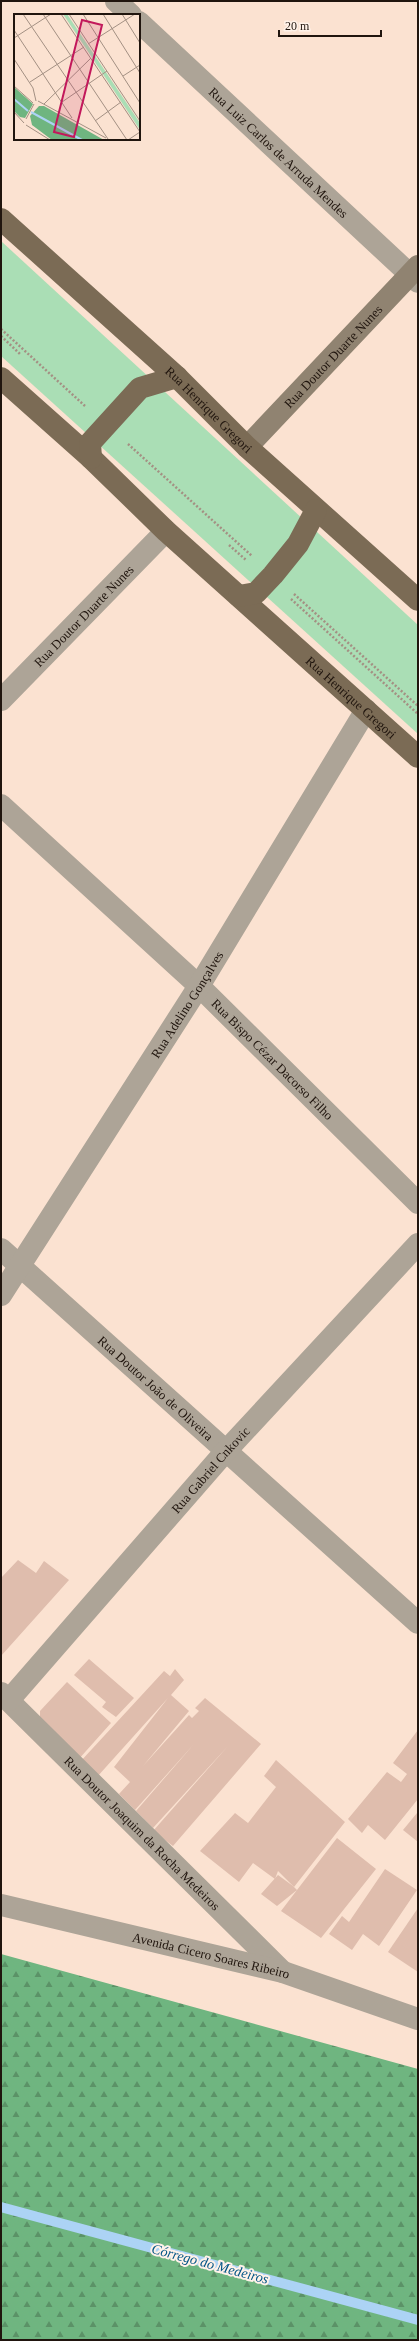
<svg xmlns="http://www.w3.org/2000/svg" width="419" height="2341" viewBox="0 0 419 2341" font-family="'Times New Roman',serif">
<defs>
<pattern id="forest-firs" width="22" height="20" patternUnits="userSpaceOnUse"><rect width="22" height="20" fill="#6fb580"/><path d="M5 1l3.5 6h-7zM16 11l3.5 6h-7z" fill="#5b9267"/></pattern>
</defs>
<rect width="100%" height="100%" fill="#fbe2d1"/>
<path fill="url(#forest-firs)" d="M1 1954 418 2069V2340H1Z"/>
<path fill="#aadeb5" d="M1 241 418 625V734L1 356Z"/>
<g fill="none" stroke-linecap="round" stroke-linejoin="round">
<path stroke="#acd3f5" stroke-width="10" d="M1 2207 418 2320"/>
</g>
<g fill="#dfbdad">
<path d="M18 1560 36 1573 44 1561 69 1580 1 1656V1578Z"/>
<path d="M89 1659 134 1698 116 1717 102 1707 106 1702 74 1675Z"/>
<path d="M175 1669 184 1680 171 1695 189 1711 143 1766 189 1715 192 1718 199 1711 195 1708 205 1698 261 1744 173 1846 153 1831 228 1746 153 1828 136 1811 194 1744 135 1810 119 1794 130 1782 114 1767 168 1698 97 1777 80 1762 164 1671 170 1676Z"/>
<path d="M67 1682 111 1723 78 1760 40 1722V1711Z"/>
<path d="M418 1730V1799L385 1840 368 1825 362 1833 348 1819 387 1772 401 1782 407 1774 393 1763Z"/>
<path d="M276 1760 345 1822 294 1887 278 1871 275 1879 253 1863 239 1882 200 1851 235 1813 248 1823 276 1787 264 1776Z"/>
<path d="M417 1813H418V1842L403 1830Z"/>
<path d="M337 1838 376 1869 321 1938 281 1911 297 1890 277 1906 261 1894 278 1875 293 1886 297 1890Z"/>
<path d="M385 1869 417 1890 379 1946 363 1934 352 1950 329 1934 342 1916 349 1922Z"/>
<path d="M418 1908V1972L388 1952Z"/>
</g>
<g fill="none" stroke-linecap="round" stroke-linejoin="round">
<g stroke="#a49083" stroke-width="2.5" stroke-dasharray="2 2" stroke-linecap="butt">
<path d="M1 329 85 406"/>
<path d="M1 336 20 354"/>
<path d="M128 444 252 556"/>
<path d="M229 545 246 560"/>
<path d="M294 594 418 706"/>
<path d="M291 599 418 714"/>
</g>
<g stroke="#ada497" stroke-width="22">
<path d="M116 1 131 15"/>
<path id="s1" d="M139 22 418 282"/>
<path id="s2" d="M1 700 166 531"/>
<path id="s3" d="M1 805 199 986 418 1203"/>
<path id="s4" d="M1 1249 418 1623"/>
<path id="s5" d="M1 1295 199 986 366 710"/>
<path id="s6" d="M1 1693 283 1972"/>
<path id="s7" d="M9 1700 225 1452 418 1244"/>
<path id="s8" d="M1 1905 283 1972 418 2019"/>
</g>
<path stroke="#908371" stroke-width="22" id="s9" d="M247 447 418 266"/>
<g stroke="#7b6b55" stroke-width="22">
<path id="s10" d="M1 219 177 377 247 447 418 600"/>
<path id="s11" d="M1 378 91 458 166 531 418 757"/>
<path d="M91 458 90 443 140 388 177 377"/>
<path d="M239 596 256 593 273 575 298 544 316 510"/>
</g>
</g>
<g text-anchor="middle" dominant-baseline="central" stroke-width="4" stroke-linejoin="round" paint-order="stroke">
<g font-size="13" fill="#20150e" stroke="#fff2e9">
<text stroke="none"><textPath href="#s1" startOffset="191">Rua Luiz Carlos de Arruda Mendes</textPath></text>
<text stroke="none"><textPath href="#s9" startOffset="125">Rua Doutor Duarte Nunes</textPath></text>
<text stroke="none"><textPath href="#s10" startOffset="282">Rua Henrique Gregori</textPath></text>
<text stroke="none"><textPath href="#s2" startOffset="118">Rua Doutor Duarte Nunes</textPath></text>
<text stroke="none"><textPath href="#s11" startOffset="474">Rua Henrique Gregori</textPath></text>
<text stroke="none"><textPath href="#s5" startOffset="345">Rua Adelino Gonçalves</textPath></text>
<text stroke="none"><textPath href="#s3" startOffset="372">Rua Bispo Cézar Dacorso Filho</textPath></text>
<text stroke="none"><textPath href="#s4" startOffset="208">Rua Doutor João de Oliveira</textPath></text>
<text stroke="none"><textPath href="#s7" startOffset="306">Rua Gabriel Cnkovic</textPath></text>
<text stroke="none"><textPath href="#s6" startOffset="199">Rua Doutor Joaquim da Rocha Medeiros</textPath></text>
<text stroke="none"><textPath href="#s8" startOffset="216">Avenida Cicero Soares Ribeiro</textPath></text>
</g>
<g font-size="14" font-style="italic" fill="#015486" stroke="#fff2e9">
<text transform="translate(210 2264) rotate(15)">Córrego do Medeiros</text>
</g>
</g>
<g transform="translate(14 14)">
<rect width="126" height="126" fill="#fbe2d1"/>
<path d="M0 73 19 90 11 104 6 103 0 97ZM25 92H30L90 126H38L18 111 16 102Z" fill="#6fb580"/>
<path d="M49 0H53L126 109V116Z" fill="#aadeb5"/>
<path fill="none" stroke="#acd3f5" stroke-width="2" d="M0 85 14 97M17 98 68 126"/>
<path fill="none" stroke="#a39083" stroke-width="1" d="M9 0 94 125M29 0 113 126M47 0 126 118M55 0 126 107M69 0 126 89M89 0 126 59M108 0 126 29M0 16 58 104M0 24 37 0M74 30 121 0M0 45 19 74 22 87M109 62 126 51M16 68 70 33M0 72 19 89M24 87 92 124M48 88 93 57M30 90 77 44M0 98 10 109M12 105 20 90M81 107 107 88M12 111 36 126M114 126 126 118"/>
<path fill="#c2185b" fill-opacity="0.15" stroke="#c2185b" stroke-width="2" d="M68 6 88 11 60 123 40 118Z"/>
<rect width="126" height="126" fill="none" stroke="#20150e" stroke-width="2"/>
</g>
<rect width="419" height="2341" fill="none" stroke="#20150e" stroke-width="4"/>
<path d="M279 30v6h102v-6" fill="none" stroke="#20150e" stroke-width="2"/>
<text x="285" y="30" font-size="12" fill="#20150e" stroke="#fff2e9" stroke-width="3" paint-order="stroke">20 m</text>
</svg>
